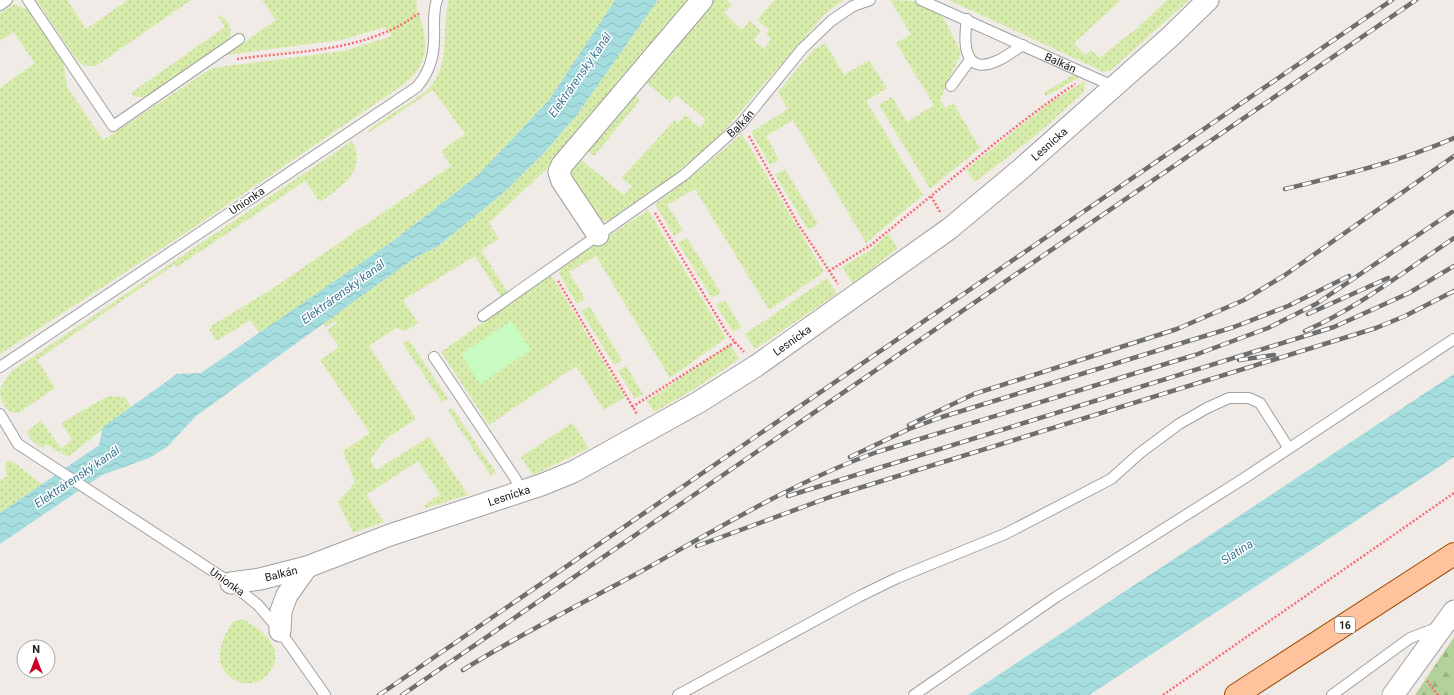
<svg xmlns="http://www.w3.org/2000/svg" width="1454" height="695" viewBox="0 0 1454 695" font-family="Roboto,sans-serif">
<defs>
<pattern id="grass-dots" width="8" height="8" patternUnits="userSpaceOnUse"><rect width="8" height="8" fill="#d7ecab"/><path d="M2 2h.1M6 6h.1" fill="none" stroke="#b8ca93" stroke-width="1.8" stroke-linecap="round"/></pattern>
<pattern id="forest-firs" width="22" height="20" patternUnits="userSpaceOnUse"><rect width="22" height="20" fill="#b4d199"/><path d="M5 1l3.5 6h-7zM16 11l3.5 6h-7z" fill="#9ab384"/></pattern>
<pattern id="water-waves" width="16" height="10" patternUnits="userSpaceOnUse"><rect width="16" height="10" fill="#a5dddf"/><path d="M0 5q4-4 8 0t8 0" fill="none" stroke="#8ebdbf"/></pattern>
</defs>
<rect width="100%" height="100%" fill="#f0ebe6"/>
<g fill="url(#grass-dots)">
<path d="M36 0H67L86 29 128 0H191L96 66H85L76 59Z"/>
<path d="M262 0H417C415 8 419 14 421 21 429 46 426 68 404 84L196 226 0 354V88L35 63 13 32 0 41V13L15 4 28 10 55 50 64 65 67 87 103 140 212 68 344 51 392 36 385 27 341 40 226 55 276 20Z"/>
<path d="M449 0H615L549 100 478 175 397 238 260 333 250 320 217 341 210 331 211 326 269 291 451 166 441 151 465 134 433 90 367 134C373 121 419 101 431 86 451 61 441 28 449 0Z"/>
<path d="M658 0H692L552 164 489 223 499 239 481 250 508 293 501 297 475 256 403 300 418 323 405 331 396 328 369 346 416 419 387 438 370 459 376 470 429 437 468 495 426 508 424 506 440 494 418 461 366 495 384 522 353 533 338 502 355 482 343 451 370 433 320 360 339 347 327 330 337 323 336 321 326 327 323 323 415 258 437 247 502 194 543 154 576 116Z"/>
<path d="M714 0H726L732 5 724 13 742 30 750 21 761 31 754 40 764 49 771 39 766 35 769 30 757 20 774 0H844L832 8 824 15 714 142 668 179 612 218 606 221 599 220 566 174 579 158 624 195 632 186 621 178 675 120 678 123 685 115 700 128 706 120 676 95 670 102 645 82Z"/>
<path d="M890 0 912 1 940 11 961 53 940 100 945 108 953 103 980 148 930 189 879 105 892 97 907 122 934 105 896 43 911 34Z"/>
<path d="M949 0H1121L1074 43 1085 55 1091 50 1099 58 1136 29 1167 0H1189L1111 70 1104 72Z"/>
<path d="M217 15C228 17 235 31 228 41L145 98 134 96 131 93 225 27Z"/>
<path d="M825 43 844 75 869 60 887 88 866 101 923 195 866 243 793 120 766 136 779 160 770 165 751 132 788 109 778 92 813 50Z"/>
<path d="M1074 74 1080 77 1046 96 1044 93Z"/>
<path d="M1085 81 1084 92 1034 137 975 182 966 170 1049 103Z"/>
<path d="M634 94 640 100 594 156 586 150Z"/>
<path d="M742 134 824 272 769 310 695 189 667 205 683 230 674 236 655 204 686 181Z"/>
<path d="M352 141C368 171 341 187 320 202L305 181 177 267 175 264 37 360 55 388 18 413C6 414 1 401 0 391L3 383 12 371Z"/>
<path d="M785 169 818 224 808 230 775 174Z"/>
<path d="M648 210 726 338 670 378 596 256 569 272 585 299 577 304 559 274 561 269 566 264Z"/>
<path d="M888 234 898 248 853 284 842 267 870 250Z"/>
<path d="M687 238 721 293 712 298 678 243Z"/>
<path d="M551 275 625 397 604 410 576 366 489 425 441 352Z"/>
<path d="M827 278 837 294 755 349 745 334Z"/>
<path d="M725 300 741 327 733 332 716 305Z"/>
<path d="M589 306 622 360 614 365 581 311Z"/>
<path d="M409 340 448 399 442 402 403 344Z"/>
<path d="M730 344 739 359 693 390 654 412 647 401Z"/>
<path d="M626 366 643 394 635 399 618 371Z"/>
<path d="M108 396 125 397 131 407 68 457 46 444 43 449C37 444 27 439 28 431L41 420 61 448 72 440 61 423Z"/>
<path d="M452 408 496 473 491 476 448 411Z"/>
<path d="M572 423 589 448 533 475 521 457Z"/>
<path d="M9 460 12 461 42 484 0 513V481L7 476 5 464Z"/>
<path d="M242 619C259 628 285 646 272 668 269 673 265 678 259 681 242 689 219 675 220 656 220 643 226 632 233 622Z"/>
</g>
<path fill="url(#forest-firs)" d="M1454 637V695H1415Z"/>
<path fill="#c8fbc2" d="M511 321 531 350 480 384 461 354Z"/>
<g fill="url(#water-waves)">
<path d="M615 0H658L576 116 543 154 502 194 437 247 415 258 367 292 196 416 167 447 149 458 102 475 0 544V513L99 445 103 427 177 374 201 373 397 238 478 175 549 100Z"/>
<path d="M1454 374V457L1089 695H968Z"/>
</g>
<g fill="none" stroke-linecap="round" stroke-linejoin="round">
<defs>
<g id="lane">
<path d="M28 0 113 126 239 39"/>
<path id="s1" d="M921 0 1113 86"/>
<path d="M0 5 7 0"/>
<path d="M967 19C963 44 964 77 999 60 1007 56 1015 50 1023 45"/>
<path d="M951 86 970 60"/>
<path id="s2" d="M483 316 684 175 741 124 802 49 831 21 853 6 870 0"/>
<path d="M434 357 515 478 522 492"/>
<path d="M0 367 417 87C433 68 435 49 434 25 434 17 434 7 437 0"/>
<path d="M0 414 18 444 231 583 258 605 280 631 325 695"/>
<path d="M678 695 860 596 897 578 1005 534 1111 479 1140 453 1179 424 1207 408 1229 398H1249L1260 403 1288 447"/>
<path d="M914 695 1056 597 1243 479 1454 339"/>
<path d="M1332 695 1410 638 1439 627"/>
</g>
<g id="street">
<path d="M598 235 562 181 559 172 562 165 702 0"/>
<path id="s3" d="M231 583 260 579 307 567 390 535 541 485 573 472 699 402 756 366 949 229 1021 169 1170 37 1208 0"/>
<path d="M280 631 281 611 287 595 307 567"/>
<path d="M1393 695 1454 611"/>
</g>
<path id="primary" d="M1236 695 1454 554"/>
</defs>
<use href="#lane" stroke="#a1a1a1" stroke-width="12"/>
<use href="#street" stroke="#a1a1a1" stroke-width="23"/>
<use href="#primary" stroke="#9b4a00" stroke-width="24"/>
<g stroke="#fd6a77" stroke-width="2.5" stroke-dasharray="2 2" stroke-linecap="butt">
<path d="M237 59C287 52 342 52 388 31 399 27 410 19 420 13"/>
<path d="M749 136 798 224 838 284"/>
<path d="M940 212 931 196C978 157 1024 118 1075 84"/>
<path d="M655 213 727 333 744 352"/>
<path d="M829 271 871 245 931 196"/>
<path d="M558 281 637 414"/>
<path d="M632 407 735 342"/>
<path d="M1427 681 1438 695"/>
<path d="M1163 695 1454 493"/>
</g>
<use href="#lane" stroke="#fff" stroke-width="10"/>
<use href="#street" stroke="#fff" stroke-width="21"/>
<use href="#primary" stroke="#fec29d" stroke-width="22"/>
<defs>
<g id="rail">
<path d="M1285 189C1343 175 1399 162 1454 138"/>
<path d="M1308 314 1388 278"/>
<path d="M1305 331C1359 307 1405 271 1454 238"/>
<path d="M1239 360 1274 355"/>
<path d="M909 425 974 394 1177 329 1244 300 1285 275 1454 156"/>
<path d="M850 457 909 429 942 417 1234 327 1288 306 1349 276"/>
<path d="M788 496 1334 327 1409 293 1454 266"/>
<path d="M697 546 830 497 1376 328 1405 316 1454 291"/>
<path d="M463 670C520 634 581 604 640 572 717 529 794 482 877 452L1195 355 1268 328 1316 304 1452 212"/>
<path d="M379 695 1392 0"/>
<path d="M402 695 1416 0"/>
</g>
</defs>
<use href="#rail" stroke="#6e6e6e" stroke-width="4.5"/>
<use href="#rail" stroke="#fff" stroke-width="3" stroke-dasharray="9" stroke-linecap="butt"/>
</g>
<g text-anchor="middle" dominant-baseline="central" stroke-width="3" stroke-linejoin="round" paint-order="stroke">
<rect fill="#fff" stroke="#636363" stroke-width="1" x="1335" y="617" width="20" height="16" rx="3"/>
<g font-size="10" font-weight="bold" fill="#202020">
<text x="1345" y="625">16</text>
</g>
<g font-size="11" fill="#202020" stroke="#fff">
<text stroke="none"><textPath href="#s1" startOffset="153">Balkán</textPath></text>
<text stroke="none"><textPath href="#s2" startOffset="322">Balkán</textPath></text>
<text stroke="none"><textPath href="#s3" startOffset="940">Lesnícka</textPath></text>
<text transform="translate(247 201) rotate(-34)">Unionka</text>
<text stroke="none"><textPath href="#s3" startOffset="616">Lesnícka</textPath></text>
<text stroke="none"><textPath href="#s3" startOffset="292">Lesnícka</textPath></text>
<text stroke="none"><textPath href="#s3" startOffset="51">Balkán</textPath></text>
<text transform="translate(227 582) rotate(36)">Unionka</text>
</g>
<g font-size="12" font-style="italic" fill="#3e7892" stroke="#fff">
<text transform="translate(580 75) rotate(-55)">Elektrárenský kanál</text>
<text transform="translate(343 292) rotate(-36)">Elektrárenský kanál</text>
<text transform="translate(77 477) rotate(-34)">Elektrárenský kanál</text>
<text transform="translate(1237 552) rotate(-33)">Slatina</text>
</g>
</g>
<g transform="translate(36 659)"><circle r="19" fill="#ffffff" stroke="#a6a6a6"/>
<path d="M0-3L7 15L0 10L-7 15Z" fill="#cf0027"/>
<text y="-6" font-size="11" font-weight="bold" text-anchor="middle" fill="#202020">N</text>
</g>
</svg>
